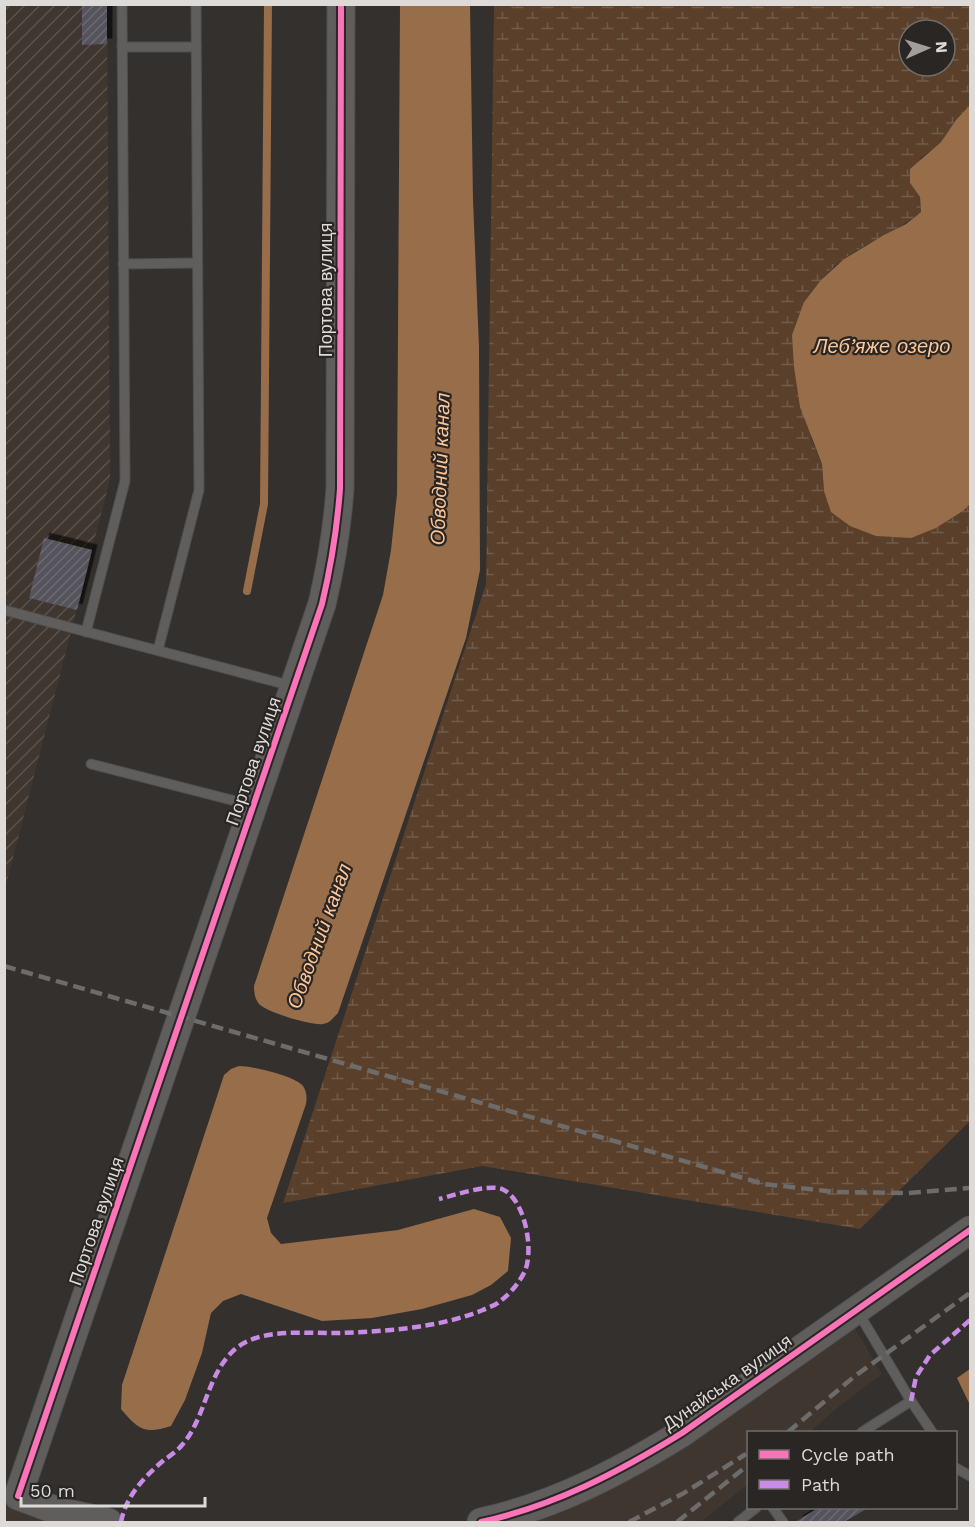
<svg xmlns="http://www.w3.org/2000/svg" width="975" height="1527" viewBox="0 0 975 1527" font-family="'Work Sans',sans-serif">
<defs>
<pattern id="industrial-furrows" width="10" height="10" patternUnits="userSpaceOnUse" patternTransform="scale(1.5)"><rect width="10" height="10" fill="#403630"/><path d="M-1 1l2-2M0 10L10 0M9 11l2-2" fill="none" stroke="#5b524d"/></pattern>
<pattern id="wetland-marsh" width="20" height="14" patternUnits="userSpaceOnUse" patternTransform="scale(1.5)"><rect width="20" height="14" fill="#5a402b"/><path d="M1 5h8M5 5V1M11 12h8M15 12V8" fill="none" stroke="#715b49"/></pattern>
<pattern id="building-hatch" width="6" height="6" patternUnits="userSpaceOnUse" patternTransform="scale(1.5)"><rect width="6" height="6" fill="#55525b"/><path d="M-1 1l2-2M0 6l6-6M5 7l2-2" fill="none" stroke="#6d6a72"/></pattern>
<filter id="shadow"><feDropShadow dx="5.5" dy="-5.5" stdDeviation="0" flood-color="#0009"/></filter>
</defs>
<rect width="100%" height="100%" fill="#33302e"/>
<g fill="#403630">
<path d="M854 1327 882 1374 837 1408 810 1432H748V1484L701 1522H529L600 1495 646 1471 689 1444Z"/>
<path d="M4 1505 14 1508 53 1522H5Z"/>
</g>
<path fill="url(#industrial-furrows)" d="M5 5H107L110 479 5 889Z"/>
<path fill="url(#wetland-marsh)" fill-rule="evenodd" d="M494 5H970V105L956 120 941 142 921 158 910 183 920 197 921 212C898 231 870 241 845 258 829 269 816 286 804 302L811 438 822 464 824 491 936 528 963 511 970 504V1121L860 1229 482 1166 283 1203 486 584ZM909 30H945V66H909Z"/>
<g fill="#976d4a">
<path d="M400 5H470L473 200 479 347 480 570 466 638 338 1013C333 1018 330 1023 323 1024 312 1026 266 1012 259 1004 255 999 254 993 254 986L383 595 391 550 397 494Z"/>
<path d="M970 105V504L963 511 936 528 911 538 876 536 850 526 831 512 824 491 822 464 800 407 794 367 792 335 804 302 821 280 844 259 884 235 906 224 921 212 920 197 910 183V169L941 142 956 120Z"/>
<path d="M239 1066C252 1066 295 1076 303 1086 307 1092 307 1098 306 1104L267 1218 271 1233 281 1244 398 1230 474 1209 500 1217 511 1238 508 1271 491 1285 472 1295 422 1309 372 1318 322 1321 241 1294 223 1301 211 1313 202 1353 185 1400 171 1426C144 1435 138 1429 121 1409L122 1385 224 1075 231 1069Z"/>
<path d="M970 1369V1405L957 1378Z"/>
</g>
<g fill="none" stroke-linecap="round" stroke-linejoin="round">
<path stroke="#976d4a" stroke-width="8" d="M247 591 264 504 268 4"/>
</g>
<g fill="url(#building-hatch)" filter="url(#shadow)">
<path d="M82 4H107V44L82 45Z"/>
<path d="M44 538 92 550 77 610 29 598Z"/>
<path d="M818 1508H868L844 1522H798L797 1521Z"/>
</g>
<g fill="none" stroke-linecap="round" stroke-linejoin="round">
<defs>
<g id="lane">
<path d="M122 47H196"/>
<path d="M123 264 197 263"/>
<path d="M4 610 292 686"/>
<path d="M86 632 125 481 122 4"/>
<path d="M158 650 199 490 196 4"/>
<path d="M91 764 251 805"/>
<path d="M858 1312 911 1401 932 1432"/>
<path d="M862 1432 911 1401"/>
<path d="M956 1468 970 1476"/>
<path d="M773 1508 783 1522"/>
<path d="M738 1522 756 1508"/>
</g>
<g id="secondary">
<path d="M108 1522 58 1511 18 1496 322 604C331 566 337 529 340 489L341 4"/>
<path d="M481 1522C554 1506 619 1472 682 1433L970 1230"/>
</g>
</defs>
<use href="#lane" stroke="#514f4d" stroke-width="11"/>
<use href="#secondary" stroke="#514f4d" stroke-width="29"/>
<use href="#lane" stroke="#605e5d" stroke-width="9"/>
<use href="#secondary" stroke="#605e5d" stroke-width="27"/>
<g stroke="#6d6c6a" stroke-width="4.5" stroke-dasharray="12 6" stroke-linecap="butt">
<path d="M4 966 764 1184 836 1192 908 1193 970 1188"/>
<path d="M788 1432 855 1376 970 1293"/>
<path d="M629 1522 684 1493 746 1454"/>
<path d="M677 1522 748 1465"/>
</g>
<g stroke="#ca8be6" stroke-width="4.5" stroke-dasharray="9 4.5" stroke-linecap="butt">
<path d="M911 1401 916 1377 930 1355 970 1320"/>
<path d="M121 1522C126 1496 144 1477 164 1460 170 1456 177 1451 182 1445 205 1419 206 1379 231 1353 257 1326 305 1334 340 1333 388 1331 438 1328 483 1310 488 1307 495 1306 499 1302 510 1294 519 1283 525 1271 534 1249 525 1199 502 1189 487 1184 455 1195 439 1199"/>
</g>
<defs>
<g id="cycleway">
<path d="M18 1496 322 604C331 566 337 529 340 489L341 4"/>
<path d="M481 1522C554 1506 619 1472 682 1433L970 1230"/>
</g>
</defs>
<use href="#cycleway" stroke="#2a2623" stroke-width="10"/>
<use href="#cycleway" stroke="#fb73b8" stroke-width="6"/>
</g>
<g text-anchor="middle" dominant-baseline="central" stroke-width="4.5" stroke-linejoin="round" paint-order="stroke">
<g font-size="18" fill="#dddad8" stroke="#2a2623">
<text transform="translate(325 290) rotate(-90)">Портова вулиця</text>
<text transform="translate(253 761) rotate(-71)">Портова вулиця</text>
<text transform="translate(96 1221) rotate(-71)">Портова вулиця</text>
<text transform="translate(727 1382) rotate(-35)">Дунайська вулиця</text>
</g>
<g font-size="20" font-style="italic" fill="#fdc699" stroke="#2a2623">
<text x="882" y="346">Леб’яже озеро</text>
<text transform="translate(440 469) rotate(-88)">Обводний канал</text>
<text transform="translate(319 936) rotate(-70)">Обводний канал</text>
</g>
</g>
<rect width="975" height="1527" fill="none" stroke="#dddad8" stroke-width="12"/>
<rect x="747" y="1431" width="210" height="78" fill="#2a2623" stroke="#726e6b" stroke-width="1.5"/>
<rect x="759" y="1450" width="30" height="9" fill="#fb73b8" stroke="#726e6b" stroke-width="1.5"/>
<text x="801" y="1461" font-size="18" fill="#dddad8">Cycle path</text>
<rect x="759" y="1480" width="30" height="9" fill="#ca8be6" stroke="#726e6b" stroke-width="1.5"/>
<text x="801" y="1491" font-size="18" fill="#dddad8">Path</text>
<g transform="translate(927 48) rotate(87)"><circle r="28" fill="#2a2623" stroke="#726e6b" stroke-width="1.5"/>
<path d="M0-4.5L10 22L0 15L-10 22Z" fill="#a29e9c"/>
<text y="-9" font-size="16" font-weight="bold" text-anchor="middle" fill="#dddad8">N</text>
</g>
<path d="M21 1497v9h184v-9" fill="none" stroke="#dddad8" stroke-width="3"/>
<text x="30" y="1497" font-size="18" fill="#dddad8" stroke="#2a2623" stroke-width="4.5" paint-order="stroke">50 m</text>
</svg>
